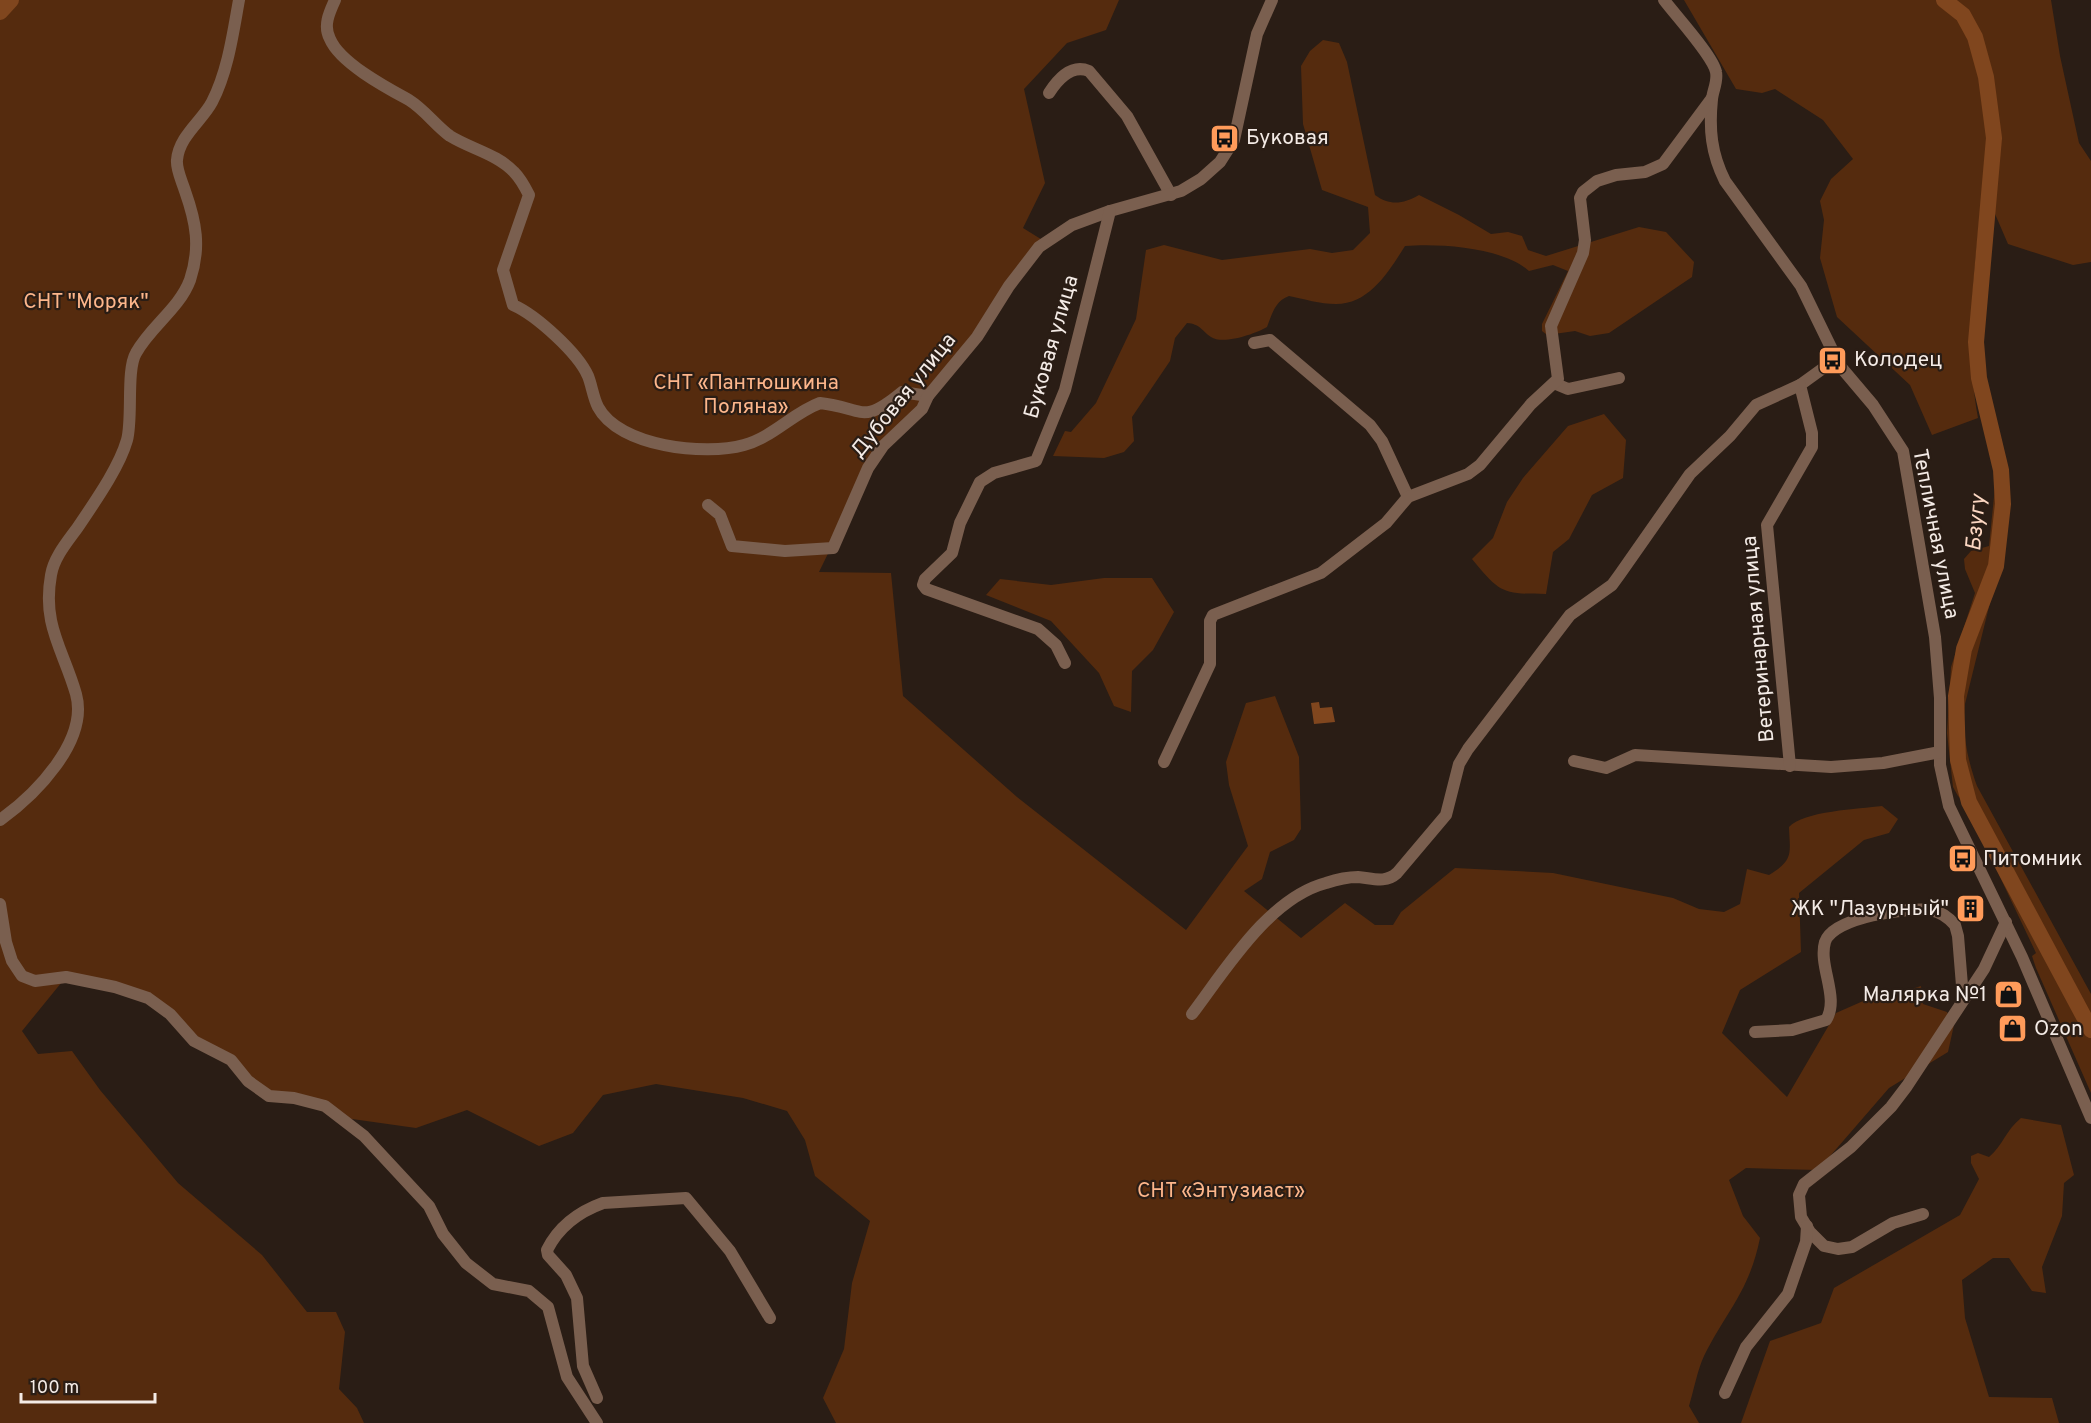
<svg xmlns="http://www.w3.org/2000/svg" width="2091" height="1423" viewBox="0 0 2091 1423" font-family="Overpass,sans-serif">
<rect width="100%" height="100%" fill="#2a1d15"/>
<g fill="#552b0e">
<path d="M0 0H1119L1106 30 1067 43 1024 89 1045 183 1023 228 1044 241 919 415 881 445 819 572 891 573 903 696 1017 797 1186 930 1248 846 1229 785 1226 762 1246 703 1275 696 1299 757 1301 829 1294 840 1270 852 1262 879 1244 891 1301 938 1345 903 1375 925H1393L1401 912 1455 868 1553 873 1673 898 1699 909 1724 912 1740 904 1747 869 1769 875C1794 860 1790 854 1789 827 1803 811 1859 809 1882 806L1898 819 1889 833 1864 840 1799 893 1801 952 1740 990 1722 1033 1787 1097 1836 1013 1870 998 1887 997 1921 986 1923 1004 1947 1012 1954 1025 1948 1052 1889 1088 1818 1170 1746 1168 1729 1180 1743 1216 1760 1238C1749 1292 1727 1310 1704 1356 1697 1371 1694 1390 1689 1406L1699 1423H836L823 1398 844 1349 852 1283 870 1221 815 1176 805 1140 787 1111 743 1098 656 1084 603 1095 573 1133 539 1146 467 1110 416 1128 338 1117 325 1106 269 1096 231 1060 202 1046 148 998 66 977 22 1031 38 1054 72 1051 100 1090 178 1183 262 1255 307 1312H336L345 1332 339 1389 357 1408 364 1423H0Z"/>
<path d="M1684 0H2051L2060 56 2079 143 2091 161V262L2073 265 2008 244 1983 186C1975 264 1964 341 1978 418L1932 435 1910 385 1837 317 1820 258 1824 220 1820 201 1831 179 1853 159 1823 120 1775 89 1762 93 1736 89Z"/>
<path d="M1323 40 1339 43 1347 62 1375 195C1390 206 1403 204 1419 195L1459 215 1491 234 1508 232 1522 236 1528 250 1546 256 1639 227 1666 232 1694 262 1692 277 1609 333 1590 336 1575 331 1547 335 1542 331V324L1568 271 1553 265 1529 271C1502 247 1439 243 1405 246 1389 271 1370 304 1336 304 1320 304 1304 299 1289 296 1275 301 1272 314 1267 327 1255 334 1223 345 1211 337 1201 330 1200 324 1187 323L1175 338 1170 361 1132 417 1134 441 1124 452 1104 458 1053 456 1065 431 1071 432 1096 403 1136 319 1146 250 1164 245 1222 260 1310 249 1332 253 1353 250 1370 233 1368 207 1322 190 1303 124 1301 66 1310 51Z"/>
<path d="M1604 414 1626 440 1623 478 1592 495 1569 539 1553 552 1546 594C1502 594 1500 593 1472 559L1493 538 1507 502 1523 478 1568 426Z"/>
<path d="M1994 463 2003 550 1965 704C1962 733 1967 758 1977 786L2091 994V1093L2036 968 2032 956 2036 953 1999 875 1991 842 1969 806 1958 796 1953 787 1947 733 1951 667 1975 593 1965 569 1964 559 1971 551 1989 546 1995 487Z"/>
<path d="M1104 578H1152L1174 612 1153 650 1132 671 1131 712 1114 706 1099 673 1051 621 986 595 1000 579 1051 585Z"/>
<path d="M2021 1118 2061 1125 2074 1175 2064 1183 2062 1216 2042 1267 2046 1293 2032 1291 2009 1258H1993L1962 1280 1965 1318 1989 1397 2052 1398 2059 1423H1741L1770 1341 1821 1323 1834 1288 1960 1215 1979 1179 1971 1163V1156L1978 1153 1989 1157C2004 1144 2005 1131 2021 1118Z"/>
</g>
<path fill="#80461e" d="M1319 702 1320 708 1332 707 1335 722 1314 724 1311 703Z"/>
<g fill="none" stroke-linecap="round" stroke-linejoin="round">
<g stroke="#80461e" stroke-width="16">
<path d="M1944 0 1963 15 1975 37 1986 77 1994 138 1976 342 1979 378 2001 470 2003 504 1996 566 1964 649 1956 696 1958 760 1969 802 2091 1030"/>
<path d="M0 12 11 0"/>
</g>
<g stroke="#7a5f4f" stroke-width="12">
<path d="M335 0C329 13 323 26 330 39 340 63 387 88 409 100 425 110 436 126 450 136 471 149 497 154 514 172 520 178 525 187 529 195L503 270 513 305C536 315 578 353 588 376 592 386 593 397 598 407 619 447 706 456 744 445 773 437 793 413 820 403 864 408 861 426 902 392L928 396"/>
<path d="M1664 0C1676 16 1713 56 1716 72 1718 81 1713 90 1712 99 1709 129 1711 153 1725 181L1801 286 1840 366 1873 405 1903 451 1935 637 1940 698V765L1949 806 2022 957 2091 1118"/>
<path d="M1049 93C1058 79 1072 64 1089 71L1127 116 1171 195"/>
<path d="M1254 343 1270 340 1370 425 1382 441 1408 497"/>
<path d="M1556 384 1568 389 1619 378"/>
<path d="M708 505 720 515 732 546 785 551 833 548 868 468 883 446 922 409 928 396 977 337 1009 286 1039 247 1072 225 1110 211 1181 191 1201 179 1220 162 1234 140 1257 34 1272 0"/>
<path d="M1065 663 1056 645 1038 629 926 589 923 585 925 579 952 553 960 523 980 482 994 473 1036 461 1065 390 1110 211"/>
<path d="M1574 761 1606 768 1635 755 1831 767 1883 763 1940 752"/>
<path d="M1164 762 1210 664V621L1213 615 1321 573 1386 523 1408 497 1468 474 1480 465 1531 404 1558 379 1551 326 1583 253 1585 240 1580 198 1583 192 1597 181 1616 175 1645 172 1663 164 1712 98"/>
<path d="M1790 766 1767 525 1812 447V433L1800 385 1836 359"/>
<path d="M0 820C35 795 89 741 76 694 63 649 42 625 51 575 54 557 68 541 78 527 94 503 119 468 127 440 133 418 126 370 136 353 151 326 179 309 190 280 201 247 196 222 185 191 182 181 176 170 177 160 179 136 202 121 212 102 228 71 233 33 239 0"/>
<path d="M0 904 6 942 12 961 22 976 35 981 66 977 115 987 148 998 170 1014 194 1041 231 1060 248 1081 269 1096 294 1098 325 1106 364 1136 429 1206 443 1234 466 1263 493 1284 529 1291 548 1307 567 1377 597 1423"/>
<path d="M1192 1014C1226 969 1269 898 1326 883 1335 880 1349 877 1358 877 1372 878 1385 884 1397 873L1446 815 1459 764 1468 749 1570 615 1612 585 1620 574 1690 474 1730 436 1756 405 1800 385"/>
<path d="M1755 1032 1792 1030 1826 1020C1840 998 1818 966 1825 942 1833 917 1908 907 1931 910 1941 912 1949 918 1955 925L1958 936 1963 998"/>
<path d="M1923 1214 1893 1223 1852 1247 1838 1249 1824 1246 1810 1232 1801 1217 1799 1195 1804 1184 1851 1147 1891 1107 1907 1086 1984 969 2006 922"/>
<path d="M1725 1393 1746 1347 1788 1294 1806 1242 1807 1226"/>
<path d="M597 1398 583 1366 577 1298 566 1275 548 1255 547 1250C559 1226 578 1212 603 1203L686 1198 730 1251 770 1318"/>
</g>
</g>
<defs>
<symbol id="bus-square" viewBox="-11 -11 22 22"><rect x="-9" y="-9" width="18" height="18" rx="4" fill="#ff9b5a" stroke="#2a1d15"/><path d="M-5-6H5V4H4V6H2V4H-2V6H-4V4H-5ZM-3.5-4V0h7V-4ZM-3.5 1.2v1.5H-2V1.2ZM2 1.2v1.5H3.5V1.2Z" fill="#111"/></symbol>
<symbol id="building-square" viewBox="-11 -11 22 22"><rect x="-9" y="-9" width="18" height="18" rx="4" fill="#ff9b5a" stroke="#2a1d15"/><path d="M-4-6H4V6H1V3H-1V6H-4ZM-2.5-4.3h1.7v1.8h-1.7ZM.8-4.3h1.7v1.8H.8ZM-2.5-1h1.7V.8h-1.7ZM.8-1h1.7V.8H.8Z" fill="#111"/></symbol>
<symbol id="shop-square" viewBox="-11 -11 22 22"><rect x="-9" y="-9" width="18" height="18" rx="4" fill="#ff9b5a" stroke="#2a1d15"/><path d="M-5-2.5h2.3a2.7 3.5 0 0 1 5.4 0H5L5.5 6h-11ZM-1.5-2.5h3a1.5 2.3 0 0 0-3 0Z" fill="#111"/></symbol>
</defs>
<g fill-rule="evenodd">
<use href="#bus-square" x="1208" y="122" width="33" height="33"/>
<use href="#bus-square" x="1816" y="344" width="33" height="33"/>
<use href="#bus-square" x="1946" y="842" width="33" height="33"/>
<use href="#building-square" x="1954" y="892" width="33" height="33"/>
<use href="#shop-square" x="1992" y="978" width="33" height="33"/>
<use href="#shop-square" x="1996" y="1012" width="33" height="33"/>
</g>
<g text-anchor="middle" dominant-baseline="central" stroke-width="4.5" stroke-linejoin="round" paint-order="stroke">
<g font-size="21" fill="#f4ebe6" stroke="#2a1d15" text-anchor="start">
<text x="1246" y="138">Буковая</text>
<text x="1854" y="360">Колодец</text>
<text x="1983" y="859">Питомник</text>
<text x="1949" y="909" text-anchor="end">ЖК "Лазурный"</text>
<text x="1987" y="995" text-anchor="end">Малярка №1</text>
<text x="2034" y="1029">Ozon</text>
</g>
<g font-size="21" fill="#fdb68b" stroke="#2a1d15">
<text x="86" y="302">СНТ "Моряк"</text>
<text x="746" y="383">СНТ «Пантюшкина<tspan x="746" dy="24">Поляна»</tspan></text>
<text x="1221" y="1191">СНТ «Энтузиаст»</text>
</g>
<g font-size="21" fill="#f4ebe6" stroke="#2a1d15">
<text transform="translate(1052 347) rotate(-74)">Буковая улица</text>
<text transform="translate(904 396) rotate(-51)">Дубовая улица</text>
<text transform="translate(1935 534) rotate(79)">Тепличная улица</text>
<text transform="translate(1759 639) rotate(-95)">Ветеринарная улица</text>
</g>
<g font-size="22" font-style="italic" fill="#fcd7c2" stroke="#2a1d15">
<text transform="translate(1977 523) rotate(-85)">Бзугу</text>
</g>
</g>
<path d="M21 1393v9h134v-9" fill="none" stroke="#f4ebe6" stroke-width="3"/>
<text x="30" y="1393" font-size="18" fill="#f4ebe6" stroke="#2a1d15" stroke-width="4.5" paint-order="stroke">100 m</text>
</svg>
